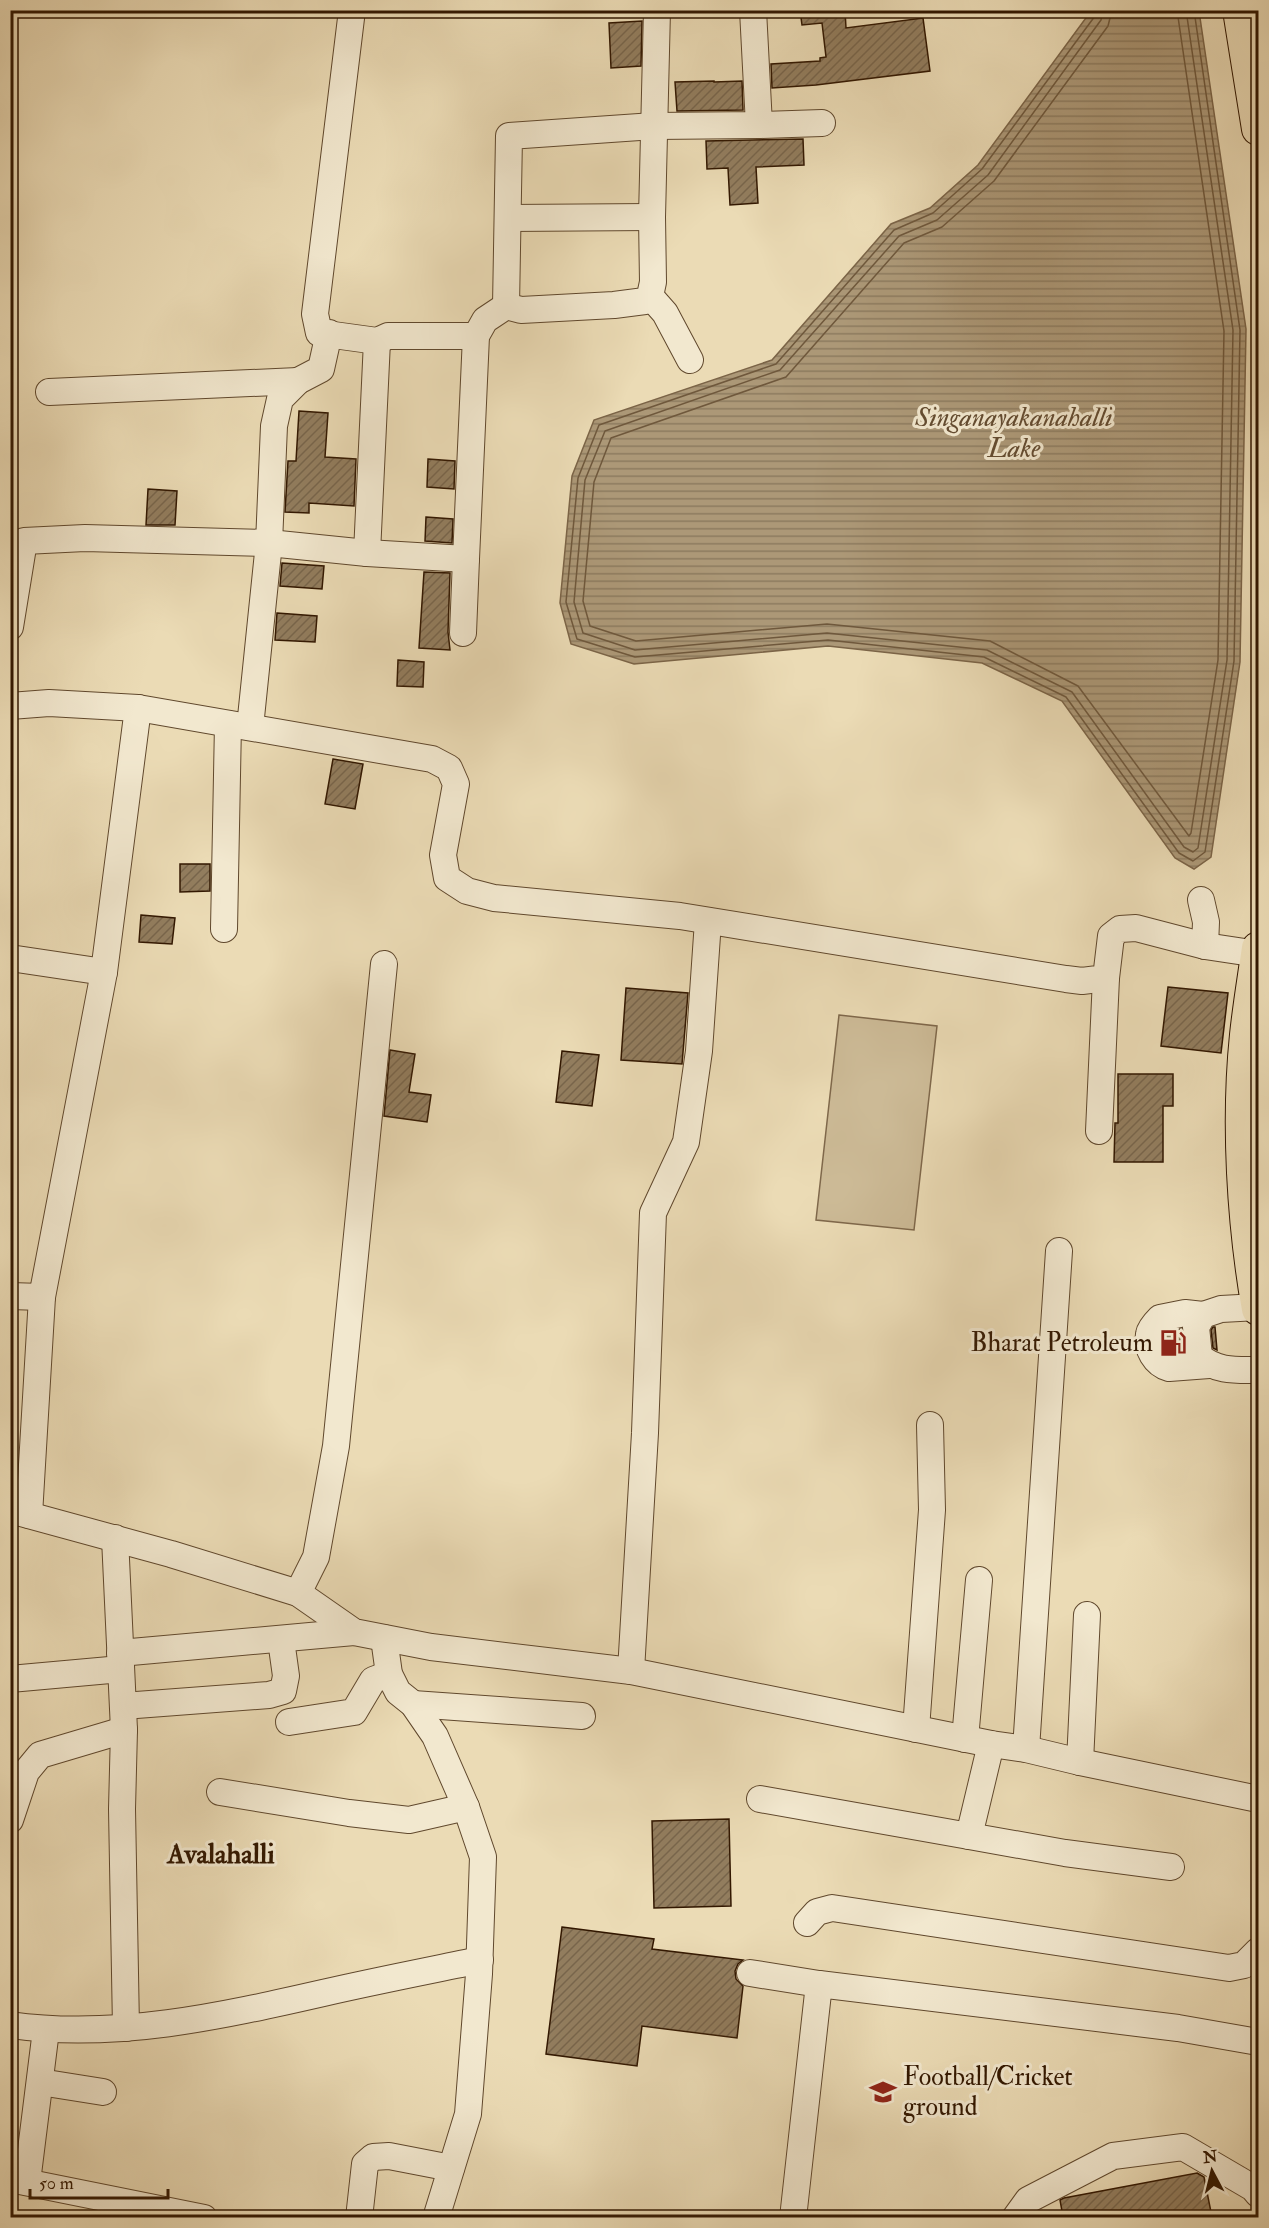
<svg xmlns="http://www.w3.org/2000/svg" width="1269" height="2228" viewBox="0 0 1269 2228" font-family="'IM FELL Double Pica',serif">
<defs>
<pattern id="water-rules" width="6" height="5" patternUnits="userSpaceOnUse" patternTransform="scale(1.5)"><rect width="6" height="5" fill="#ac9877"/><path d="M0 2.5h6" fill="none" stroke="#8d7b5f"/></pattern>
<pattern id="building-hatch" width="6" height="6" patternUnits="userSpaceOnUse" patternTransform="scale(1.5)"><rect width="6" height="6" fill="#927d5e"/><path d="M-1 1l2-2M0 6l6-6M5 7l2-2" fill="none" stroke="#78654b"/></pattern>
</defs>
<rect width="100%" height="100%" fill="#ebdbb5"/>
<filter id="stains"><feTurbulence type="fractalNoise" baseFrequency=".00333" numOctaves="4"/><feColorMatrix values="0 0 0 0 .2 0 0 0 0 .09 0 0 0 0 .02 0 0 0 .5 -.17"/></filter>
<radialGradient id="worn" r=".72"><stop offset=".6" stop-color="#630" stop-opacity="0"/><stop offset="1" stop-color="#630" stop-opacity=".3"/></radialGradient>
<path fill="#ccba96" stroke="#7f684b" stroke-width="1.5" d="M839 1015 937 1026 914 1230 816 1220Z"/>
<path fill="url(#water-rules)" stroke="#7b6447" stroke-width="1.5" d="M1091 11H1199L1246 329 1240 662 1211 857 1194 869 1175 858 1062 701 982 663 828 646 634 664 571 644 560 603 572 476 594 420 772 360 891 224 930 208 978 165Z"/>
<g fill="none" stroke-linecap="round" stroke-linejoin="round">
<g stroke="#6f583c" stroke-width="1.5">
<path d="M1096 10 1095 16 982 169 933 213 894 230 776 364 599 425 578 478 566 602 577 639 635 657 828 640 984 657 1066 697 1179 853 1193 861 1205 852 1234 661 1240 330 1194 10"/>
<path d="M1103 10 1101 20 988 175 937 220 899 236 780 370 605 431 585 480 574 602 583 633 635 650 827 633 987 650 1072 692 1184 847 1193 852 1198 848 1227 660 1233 330 1186 10"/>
<path d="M1112 10 1108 26 994 181 942 227 904 243 786 377 611 438 594 482 583 601 590 626 636 641 827 624 990 641 1078 686 1189 836 1191 833 1218 660 1224 331 1177 10"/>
</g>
</g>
<g fill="url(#building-hatch)" stroke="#321700" stroke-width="1.5">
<path d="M800 10H845L846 28 923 18 930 71 816 85 772 88 771 64 820 61V58L826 57 822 23 802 25Z"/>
<path d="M642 21 641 66 611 68 609 23Z"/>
<path d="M714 81V82L742 81 743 110 677 111 675 82Z"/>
<path d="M803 139 804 165 756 167 758 203 730 205 728 168 707 169 706 141Z"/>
<path d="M299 411 328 413 325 457 356 459 354 506 309 503V513L285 512 288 461H296Z"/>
<path d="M428 459 455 461 454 489 427 487Z"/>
<path d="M148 489 177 491 175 525H146Z"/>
<path d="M426 517 453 519 452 543 425 541Z"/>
<path d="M282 563 324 566 322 589 280 586Z"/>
<path d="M424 572 450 573 448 632 450 650 419 648Z"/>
<path d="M277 613 317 616 315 642 275 640Z"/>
<path d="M398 660 424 662 423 687 397 686Z"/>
<path d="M333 759 363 764 355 809 325 804Z"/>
<path d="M180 864H210V891L180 892Z"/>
<path d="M141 915 175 918 172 944 139 942Z"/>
<path d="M1168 987 1228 993 1221 1053 1161 1046Z"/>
<path d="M626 988 688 993 682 1064 621 1060Z"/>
<path d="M390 1050 415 1054 409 1092 431 1095 427 1122 384 1116Z"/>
<path d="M562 1051 599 1055 592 1106 556 1102Z"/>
<path d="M1118 1074H1173V1106H1163V1162H1114L1115 1123H1118Z"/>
<path d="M1213 1327H1215L1217 1350 1213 1348 1211 1330Z"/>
<path d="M1181 1329 1184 1352 1171 1353 1164 1345V1336L1168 1332Z"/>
<path d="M729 1819 731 1906 654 1908 652 1821Z"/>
<path d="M562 1927 654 1939 652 1949 743 1960 738 1964 735 1971 736 1979 743 1986 737 2038 642 2026 637 2066 546 2054Z"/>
<path d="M1197 2173 1204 2177 1212 2217H1063L1060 2200 1064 2198Z"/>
</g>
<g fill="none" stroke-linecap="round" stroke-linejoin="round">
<defs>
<g id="minor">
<path d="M352 10 315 314 319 333 377 341 388 336H476"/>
<path d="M759 125 822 123"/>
<path d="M508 218 652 217"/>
<path d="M650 296 665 313 690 360"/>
<path d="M506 306 509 136 654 126 759 125 753 10"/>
<path d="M506 306 521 310 614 305 645 301 650 296 653 282 652 217 657 10"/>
<path d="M49 392 298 381"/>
<path d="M367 553 377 341"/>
<path d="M10 627 24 541 85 538 269 543 367 553 466 559 476 336 485 320 506 306"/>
<path d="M463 633 466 559"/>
<path d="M10 706 49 703 138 708 432 759 449 768 456 784 443 855 447 878 467 891 494 898 680 916 1066 979 1082 981 1106 978 1111 936 1120 929 1136 928 1205 946 1258 954"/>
<path d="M250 727 269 543 274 426 280 399 298 381 321 369 329 333"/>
<path d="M1201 900 1206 922 1205 946"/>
<path d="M224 929 228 724"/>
<path d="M10 958 104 972"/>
<path d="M1099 1131 1106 978"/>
<path d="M10 1296 42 1297 104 972 138 708"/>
<path d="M1258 1307 1221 1309 1203 1315 1196 1327 1199 1356C1216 1372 1237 1370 1258 1370"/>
<path d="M1203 1315 1185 1313 1160 1318C1156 1322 1150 1328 1149 1334 1146 1349 1155 1364 1169 1368L1209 1365"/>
<path d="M10 1510 171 1554 298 1593 354 1632 431 1647 631 1671 991 1744 1026 1749 1080 1762 1258 1799"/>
<path d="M29 1515 42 1297"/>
<path d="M115 1538 124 1730 122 1809 126 2028"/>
<path d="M298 1593 316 1557 336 1446 384 964"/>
<path d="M384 1638 389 1674 398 1692 413 1704 435 1736 466 1807 483 1857 479 1974 468 2114 436 2218"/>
<path d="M120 1653 354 1632"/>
<path d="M631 1671 645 1433 653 1213 686 1142 699 1051 708 921"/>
<path d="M10 1679 121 1669"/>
<path d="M413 1704 582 1716"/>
<path d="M123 1706 269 1695 283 1691 286 1676 281 1640"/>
<path d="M289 1722 354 1712 373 1680 389 1674"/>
<path d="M916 1729 932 1510 930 1425"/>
<path d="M965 1739 979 1580"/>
<path d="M991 1744 969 1836 1065 1853 1171 1867"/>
<path d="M1026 1749 1059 1251"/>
<path d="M1080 1762 1087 1615"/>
<path d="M220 1792 349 1813 409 1820 466 1807"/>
<path d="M760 1799 969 1836"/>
<path d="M10 1820 26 1772 40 1755 124 1730"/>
<path d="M807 1923 817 1912 832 1908 1229 1968 1244 1965 1258 1951"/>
<path d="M750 1973 819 1984"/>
<path d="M10 2025C115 2040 222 2016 323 1993 375 1981 427 1971 480 1960"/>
<path d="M40 2082 103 2092"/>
<path d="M10 2179 204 2218"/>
<path d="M27 2182 46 2030"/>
<path d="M359 2218 365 2164 373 2157 389 2156 451 2168"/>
<path d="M793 2218 819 1984 1178 2028 1258 2042"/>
<path d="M1015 2218 1028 2200 1113 2156 1183 2147 1253 2188 1258 2194"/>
</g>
<g id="major">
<path d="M1239 10 1258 129"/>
<path d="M1258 948C1254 977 1249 1006 1246 1035 1237 1123 1243 1222 1258 1309"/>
</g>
</defs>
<use href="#minor" stroke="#60482d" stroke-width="28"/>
<use href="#major" stroke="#321700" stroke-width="34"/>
<use href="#minor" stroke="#f2e8cf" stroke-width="26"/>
<use href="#major" stroke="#ebdbb5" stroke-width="32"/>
</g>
<defs>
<symbol id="fuel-bare" viewBox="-9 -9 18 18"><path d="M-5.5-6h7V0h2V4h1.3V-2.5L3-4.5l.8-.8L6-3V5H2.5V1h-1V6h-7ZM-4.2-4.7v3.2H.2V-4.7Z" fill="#8f2418" stroke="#f2e8cf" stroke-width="2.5" paint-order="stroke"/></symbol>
<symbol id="university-bare" viewBox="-9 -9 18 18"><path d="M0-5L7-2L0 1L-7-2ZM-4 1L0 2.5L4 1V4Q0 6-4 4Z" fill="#8f2418" stroke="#f2e8cf" stroke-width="2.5" paint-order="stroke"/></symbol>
</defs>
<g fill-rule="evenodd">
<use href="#fuel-bare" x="1154" y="1324" width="38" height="38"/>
<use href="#university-bare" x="864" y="2073" width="38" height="38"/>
</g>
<g text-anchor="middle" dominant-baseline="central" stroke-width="6" stroke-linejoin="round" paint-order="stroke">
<g font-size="26" fill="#321700" stroke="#f2e8cf" text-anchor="end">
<text x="1153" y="1343">Bharat Petroleum</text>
<text x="903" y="2077" text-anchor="start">Football/Cricket<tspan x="903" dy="30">ground</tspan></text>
</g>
<g font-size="27" font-style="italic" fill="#634b30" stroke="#f2e8cf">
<text x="1014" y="417">Singanayakanahalli<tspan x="1014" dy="31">Lake</tspan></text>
</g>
<g font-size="28" font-weight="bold" fill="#321700" stroke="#f2e8cf">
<text x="221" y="1854">Avalahalli</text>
</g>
</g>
<rect width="1269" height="2228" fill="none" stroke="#ebdbb5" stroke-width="36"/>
<rect x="12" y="12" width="1245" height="2204" fill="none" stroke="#321700" stroke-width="3"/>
<rect x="18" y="18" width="1233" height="2192" fill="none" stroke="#321700" stroke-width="1.5"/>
<g transform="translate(1212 2171) rotate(353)" stroke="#f2e8cf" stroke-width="4.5" paint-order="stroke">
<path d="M0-4.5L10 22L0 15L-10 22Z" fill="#321700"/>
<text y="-9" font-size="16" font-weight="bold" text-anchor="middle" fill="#321700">N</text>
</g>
<path d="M30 2189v9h138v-9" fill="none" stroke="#321700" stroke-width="3"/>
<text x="39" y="2189" font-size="18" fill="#321700" stroke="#f2e8cf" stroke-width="4.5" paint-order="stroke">50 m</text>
<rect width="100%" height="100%" filter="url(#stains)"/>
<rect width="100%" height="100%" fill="url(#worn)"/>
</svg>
